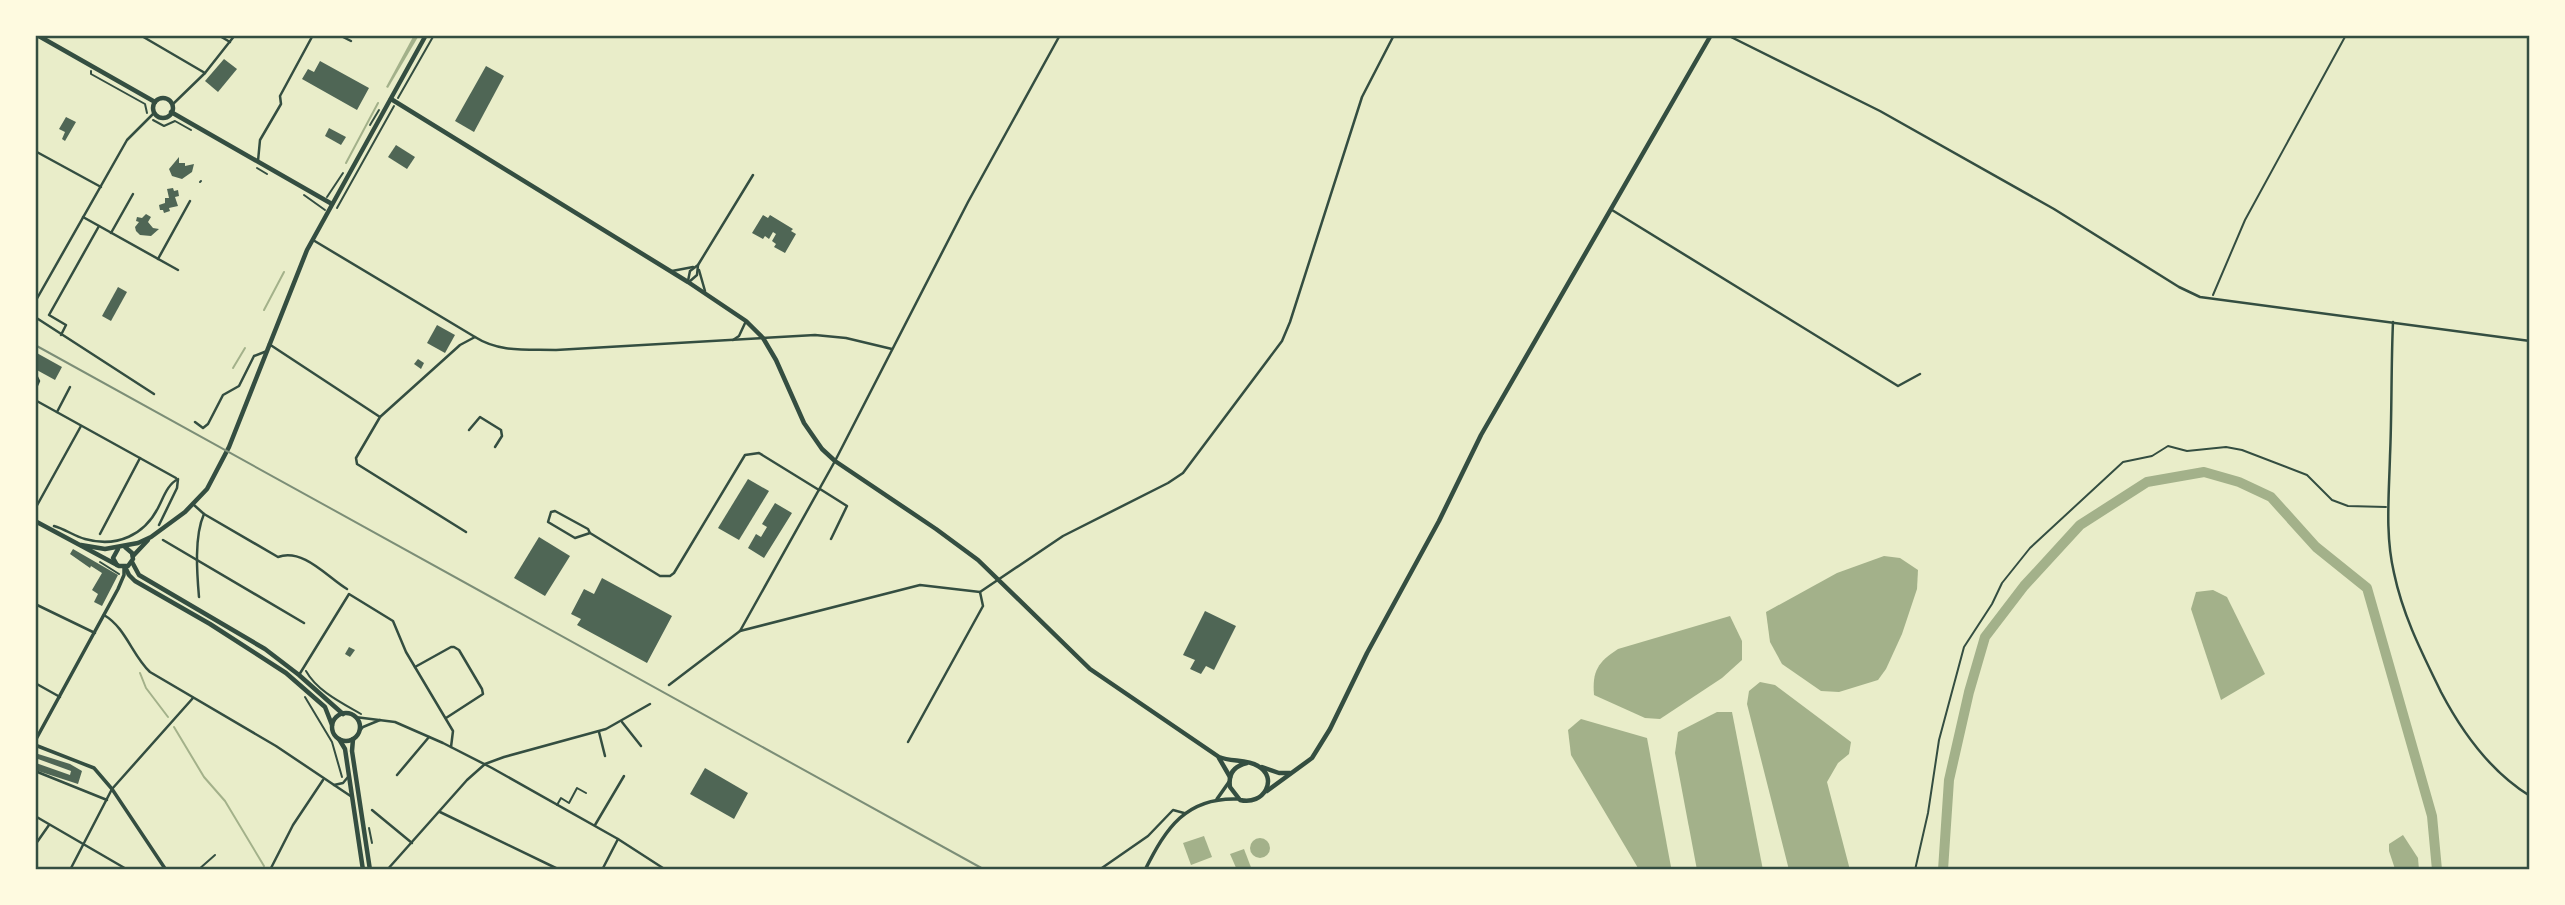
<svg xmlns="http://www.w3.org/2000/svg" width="2565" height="905" viewBox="0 0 2565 905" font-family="'Roboto Condensed',sans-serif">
<rect width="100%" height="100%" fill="#e9edc9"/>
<g fill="#a3b18a">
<path d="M414 35H418V37L388 88 386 87Z"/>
<path d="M1884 556 1900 558 1918 570 1917 589 1902 634 1886 669 1878 680 1839 692 1821 691 1782 664 1770 642 1766 612 1837 573Z"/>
<path d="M2213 590 2227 597 2265 674 2221 700 2191 609 2196 592Z"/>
<path d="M1730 616 1742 641V660L1722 678 1660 719 1645 718 1594 695C1592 671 1598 662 1618 649Z"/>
<path d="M1760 682 1775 685 1851 742 1849 754 1838 763 1827 782 1850 870H1789L1747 704 1749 691Z"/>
<path d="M1717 712H1732L1763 870H1697L1675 753 1678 732Z"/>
<path d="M1581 719 1647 738 1671 867 1658 870 1638 868 1571 755 1568 730Z"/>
<path d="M2403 835 2418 858 2419 870 2395 869 2389 851V844Z"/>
<path d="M1204 836 1212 857 1191 865 1183 843Z"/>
<circle cx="1260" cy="848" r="10"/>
<path d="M1244 849 1252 870H1237L1230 854Z"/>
</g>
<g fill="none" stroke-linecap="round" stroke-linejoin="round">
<g stroke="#a3b18a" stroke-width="2">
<path d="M346 163 378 103"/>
<path d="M264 310 284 272"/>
<path d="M233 368 245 348"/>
<path d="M140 673 146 688 168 717"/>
<path d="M174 727 204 777 225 801 264 866"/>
</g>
<path stroke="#a3b18a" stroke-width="10" d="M1943 870 1949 780 1969 692 1985 637 2024 586 2080 525 2147 482 2204 472 2239 482 2271 497 2316 547 2367 588 2432 816 2437 870"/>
</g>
<g fill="#4f6655" fill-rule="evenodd">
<path d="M224 59 237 69 218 92 205 81Z"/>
<path d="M320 61 369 88 357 110 302 79 308 69 314 72Z"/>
<path d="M486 66 504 76 474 132 455 121Z"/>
<path d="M66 117 76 122 65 141 62 139 65 132 59 129Z"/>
<path d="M329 128 346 137 341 145 325 136Z"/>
<path d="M396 145 415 157 407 169 388 157Z"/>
<path d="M179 157V163H185V166L194 164 192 172 182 179 172 176 169 169Z"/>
<path d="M173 188 174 191 178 190 179 196 175 197 178 206 169 208 170 211 164 213 163 210H160L159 205 165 203V198H169L167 189Z"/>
<path d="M146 214 151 217 148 222 153 228 159 229 151 236 140 235 136 231 135 227 139 222 136 221 137 217 142 218Z"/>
<path d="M763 215 768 218 770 215 793 229 791 231 796 234 785 253 774 247 776 244 772 241 776 234 773 232 769 239 765 236 763 239 752 233Z"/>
<path d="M118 287 127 292 111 321 102 316Z"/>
<path d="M437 325 455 335 445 353 427 343Z"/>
<path d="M35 352 62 367 55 380 35 369Z"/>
<path d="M418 359 424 363 421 369 414 364Z"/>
<path d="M748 479 769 491 739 540 718 528Z"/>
<path d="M775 503 792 513 764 558 748 548 756 534 761 537 767 527 762 524Z"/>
<path d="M539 537 570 556 545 596 514 578Z"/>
<path d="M73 549 118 575 102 606 94 602 98 594 92 590 102 573 91 566 90 568 70 554Z"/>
<path d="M602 578 672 616 647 663 577 625 581 619 571 614 584 589 594 594Z"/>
<path d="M1205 611 1236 626 1214 670 1206 666 1201 674 1190 669 1195 660 1183 655Z"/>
<path d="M349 647 355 650 350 657 345 654Z"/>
<path d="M35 753 70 764 82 771 78 784 35 770ZM38 759 71 771 70 775 36 763Z"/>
<path d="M705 768 748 793 734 819 690 794Z"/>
</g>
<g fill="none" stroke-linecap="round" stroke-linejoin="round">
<g stroke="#344e41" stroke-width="2">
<path d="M91 71V74L145 104 147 113"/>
<path d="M398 98 434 35"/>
<path d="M153 120 164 126 175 121 191 130"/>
<path d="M370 125 379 110"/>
<path d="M257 168 267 174"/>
<path d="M200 182 201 181"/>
<path d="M304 195 325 210"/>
<path d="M327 197 343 173"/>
<path d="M337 208 394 106"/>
<path d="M2213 295 2245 220 2346 35"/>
<path d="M100 562 119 574"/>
<path d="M306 671C317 691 342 703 361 714"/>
<path d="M305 697 332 742 342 777"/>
<path d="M369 828 372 843"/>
<path d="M1915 870 1928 813 1939 740 1964 647 1992 604 2002 583 2030 548 2123 462 2152 456 2168 446 2187 451 2226 447 2242 450 2307 475 2332 500 2348 506 2386 507"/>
</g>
<g stroke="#344e41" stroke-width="2">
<path d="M557 805 561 798 569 803 577 788 586 793"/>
<path d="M198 870 215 855"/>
</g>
<g stroke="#344e41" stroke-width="2.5">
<path d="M140 35 205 73"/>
<path d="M218 35 230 42"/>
<path d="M339 35 351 41"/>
<path d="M1727 35 1880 111 2054 209 2179 287 2200 297 2530 341"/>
<path d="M172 105 205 73 235 35"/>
<path d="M35 151 101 187"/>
<path d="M258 161 260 140 281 104 280 96 313 35"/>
<path d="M1612 210 1898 386 1920 374"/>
<path d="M83 217 178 270"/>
<path d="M111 233 133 194"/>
<path d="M313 240 475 337"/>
<path d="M158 259 190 201"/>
<path d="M699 270 705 291"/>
<path d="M672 271 693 267"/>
<path d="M688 281 690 271 698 265 753 175"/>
<path d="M689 282 697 275 698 265"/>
<path d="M35 302 127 140 154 113"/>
<path d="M35 317 154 394"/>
<path d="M2393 322C2391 367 2392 411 2390 456 2389 495 2385 535 2394 573 2403 616 2422 653 2441 692 2462 732 2491 772 2530 796"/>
<path d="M61 335 66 325 49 315 99 226"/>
<path d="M733 340 739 336 746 321"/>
<path d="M269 344 380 417 460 345 475 337C500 353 528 349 556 350L815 335 846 338 892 349"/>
<path d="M35 373 39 381 35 390"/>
<path d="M35 400 176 478"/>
<path d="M57 412 70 387"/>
<path d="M380 417 356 458 357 464 466 532"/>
<path d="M195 422 203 428 208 424 223 395 239 386 254 356 267 351"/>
<path d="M469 430 480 417 501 430 502 436 495 447"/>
<path d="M820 489 847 506 831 539"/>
<path d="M194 505 204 514 278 557C304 548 328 578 347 589"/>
<path d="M35 509 81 426"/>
<path d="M54 526C65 529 74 536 85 539 117 548 145 535 159 506 164 496 168 484 178 479L177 488 159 525"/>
<path d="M590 533 575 538 548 522 551 512 555 511 588 529 590 533 660 576H670L674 573 745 455 759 453 819 490"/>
<path d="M100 534 140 458"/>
<path d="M163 540 304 623"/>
<path d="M199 597C197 574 194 536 204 514"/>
<path d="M35 604 95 633"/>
<path d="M104 615C126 628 132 655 150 672L276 746 352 797"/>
<path d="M740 631 920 585 980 592 1063 536 1168 483 1183 473 1282 341 1290 322 1362 97 1394 35"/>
<path d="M415 667 451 647H454L459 650 482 689 483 694 446 718"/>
<path d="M299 675 349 594 393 621 406 652 453 731 451 747"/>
<path d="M35 683 60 697"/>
<path d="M669 685 740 631 835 461 968 202 1060 35"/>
<path d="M355 717 395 722 443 743 492 768 618 839 666 870"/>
<path d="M622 722 641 746"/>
<path d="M359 732 363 727 380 720"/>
<path d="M599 732 605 756"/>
<path d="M908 742 983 606 980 592"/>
<path d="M35 771 107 800"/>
<path d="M397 775 429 737"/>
<path d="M334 785 343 783 348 777"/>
<path d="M372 810 412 843"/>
<path d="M440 812 560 870"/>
<path d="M35 816 128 870"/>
<path d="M595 825 624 776"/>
<path d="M35 845 49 825"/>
<path d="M70 870 112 789 193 698"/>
<path d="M270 870 293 825 323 780"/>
<path d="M387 870 467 780 485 764 504 757 606 729 650 704"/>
<path d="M571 870 580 869"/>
<path d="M602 870 618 839"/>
<path d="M1099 870 1148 836 1173 810 1184 813"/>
</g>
<g stroke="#344e41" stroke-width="3.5">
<path d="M35 741 118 589 124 575V567"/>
<path d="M35 745 94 768 112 789 166 870"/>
<path d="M1217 799 1229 782"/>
<path d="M1145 870C1166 828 1186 797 1238 799"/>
</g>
<g stroke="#344e41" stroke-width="4.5">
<path d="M37 35 155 102"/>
<circle cx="163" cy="108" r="10"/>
<path d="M391 99 688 282 746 321 763 338 776 360 804 423 822 449 835 461 936 529 978 560 1090 669 1219 757C1231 762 1247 759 1258 766 1279 778 1264 806 1240 800L1230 787C1228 774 1234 766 1247 763"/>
<path d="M171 112 332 204"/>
<path d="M1219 758 1230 777"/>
<path d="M1262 767 1279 773H1290"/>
<path d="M1267 791 1312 758 1330 729 1367 653 1439 521 1481 435 1711 35"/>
</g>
<g stroke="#344e41" stroke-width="4.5">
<path d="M35 521 119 566H128L133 559 132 553 125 547"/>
<path d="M81 545 105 549 138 543 151 537 185 512 207 489 229 447 307 250 426 35"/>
<path d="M133 556 148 540"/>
<path d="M132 562 139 575 265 649 299 675 343 714"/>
<path d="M117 565 113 558 118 549"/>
<path d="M125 567 129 575 135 581 210 624 286 673 325 707 332 725"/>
<circle cx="346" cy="727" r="14"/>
<path d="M339 739 345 749 363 870"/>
<path d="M353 739 352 751 370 870"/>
</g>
<path stroke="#7c8e77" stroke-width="2" d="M35 345 985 870"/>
</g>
<rect width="2565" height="905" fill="none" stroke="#fefae0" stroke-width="74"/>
<rect x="37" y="37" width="2491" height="831" fill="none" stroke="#344e41" stroke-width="2.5"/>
</svg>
